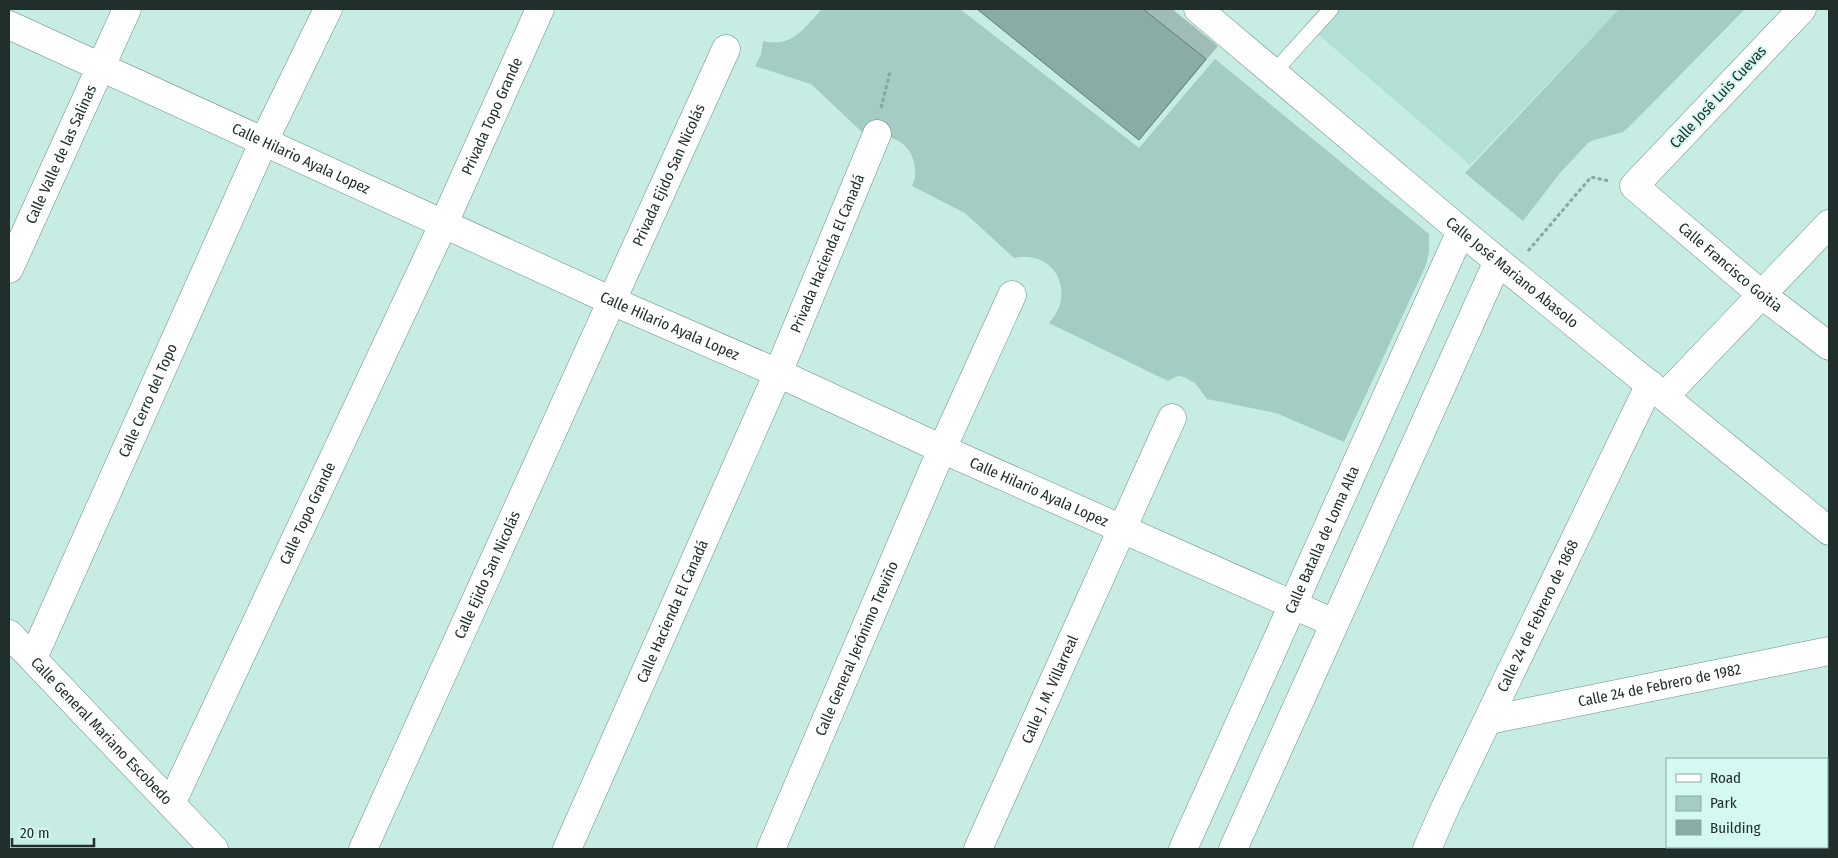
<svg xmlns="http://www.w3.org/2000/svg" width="1838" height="858" viewBox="0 0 1838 858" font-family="'Fira Sans Condensed',sans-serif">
<rect width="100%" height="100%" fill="#c7ece4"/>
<path fill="#b2e0d7" d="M1319 9H1619L1470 165 1306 24Z"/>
<g fill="#a2ccc4">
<path d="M822 9H960L1139 148 1215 59 1429 234V252L1426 265 1344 442 1276 413 1207 399 1195 383 1184 377 1178 376 1168 381 1049 323C1077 293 1055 249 1014 258L965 213 912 186C916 178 916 171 914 163 909 138 885 134 864 134L811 84 755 66 761 55 763 41C793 48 804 28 822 9Z"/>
<path d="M1619 9H1745L1631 125 1623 132 1594 140 1588 143 1560 173 1523 221 1465 173Z"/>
</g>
<path fill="#0003" d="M979 9H1172L1218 46 1152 125 1139 138Z"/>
<path fill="#89aca5" stroke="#5b7d76" d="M977 9H1143L1206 59 1139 140Z"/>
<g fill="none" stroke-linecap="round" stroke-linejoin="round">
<defs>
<path id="service" d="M1274 72 1331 9"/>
<g id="minor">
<path id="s1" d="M1198 9 1461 231 1829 531"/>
<path id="s2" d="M1802 9 1634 186 1761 294 1829 346"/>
<path id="s3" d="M9 25 612 301 778 373 942 449 1334 623"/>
<path id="s4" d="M9 269 127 9"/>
<path d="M1665 396 1829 224"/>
<path id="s5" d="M9 634 214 849"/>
<path id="s6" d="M33 658 263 143 328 9"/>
<path id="s7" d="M1489 720 1829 651"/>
<path id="s8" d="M171 804 444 223 540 9"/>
<path id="s9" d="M363 849 726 49"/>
<path id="s10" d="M567 849 778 373 877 134"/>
<path id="s11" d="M771 849 942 449 1012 295"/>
<path id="s12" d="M978 849 1172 418"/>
<path id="s13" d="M1183 849 1461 231"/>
<path d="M1233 849 1498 261"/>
<path id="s14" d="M1427 849 1445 808 1650 384"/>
<path d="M1825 849 1829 848"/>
</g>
</defs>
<use href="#service" stroke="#6b8e87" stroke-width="16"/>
<use href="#minor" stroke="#6b8e87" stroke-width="29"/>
<g stroke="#89a69f" stroke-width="3" stroke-dasharray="4 2.5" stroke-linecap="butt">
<path d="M881 108 890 72"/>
<path d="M1528 251 1591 177 1609 181"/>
</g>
<use href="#service" stroke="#fff" stroke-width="15"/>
<use href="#minor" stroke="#fff" stroke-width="28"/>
</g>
<g text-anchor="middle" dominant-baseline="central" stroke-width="4" stroke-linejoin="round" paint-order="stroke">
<g font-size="15" fill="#212f2c" stroke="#d4f9f2">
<text transform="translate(1718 97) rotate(-47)">Calle José Luis Cuevas</text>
<text stroke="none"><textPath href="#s8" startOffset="759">Privada Topo Grande</textPath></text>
<text stroke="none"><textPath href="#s4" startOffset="126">Calle Valle de las Salinas</textPath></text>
<text stroke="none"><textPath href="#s3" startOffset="321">Calle Hilario Ayala Lopez</textPath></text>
<text stroke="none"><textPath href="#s9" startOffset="740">Privada Ejido San Nicolás</textPath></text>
<text stroke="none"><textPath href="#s10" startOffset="650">Privada Hacienda El Canadá</textPath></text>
<text stroke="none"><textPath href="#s2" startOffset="370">Calle Francisco Goitia</textPath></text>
<text stroke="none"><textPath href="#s1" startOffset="410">Calle José Mariano Abasolo</textPath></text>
<text stroke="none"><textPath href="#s3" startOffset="726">Calle Hilario Ayala Lopez</textPath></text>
<text stroke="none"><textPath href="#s6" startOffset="282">Calle Cerro del Topo</textPath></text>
<text stroke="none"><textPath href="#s3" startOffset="1131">Calle Hilario Ayala Lopez</textPath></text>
<text stroke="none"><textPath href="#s8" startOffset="321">Calle Topo Grande</textPath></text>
<text stroke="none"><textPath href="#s13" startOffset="339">Calle Batalla de Loma Alta</textPath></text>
<text stroke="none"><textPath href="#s9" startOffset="301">Calle Ejido San Nicolás</textPath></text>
<text stroke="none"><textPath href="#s10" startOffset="260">Calle Hacienda El Canadá</textPath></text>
<text stroke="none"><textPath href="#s14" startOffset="258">Calle 24 de Febrero de 1868</textPath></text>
<text stroke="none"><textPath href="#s11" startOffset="218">Calle General Jerónimo Treviño</textPath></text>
<text stroke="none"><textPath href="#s7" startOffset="174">Calle 24 de Febrero de 1982</textPath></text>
<text stroke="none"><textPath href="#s12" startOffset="175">Calle J. M. Villarreal</textPath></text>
<text stroke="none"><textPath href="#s5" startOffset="134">Calle General Mariano Escobedo</textPath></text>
</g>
</g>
<rect width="1838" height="858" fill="none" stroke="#212f2c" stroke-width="20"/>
<rect x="1666" y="758" width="162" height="90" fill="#d4f9f2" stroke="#8ca8a3"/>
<rect x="1676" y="774" width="25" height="8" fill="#ffffff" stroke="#8ca8a3"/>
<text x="1710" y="783" font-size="15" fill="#212f2c">Road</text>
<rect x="1676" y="796" width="25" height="15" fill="#a2ccc4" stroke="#8ca8a3"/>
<text x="1710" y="808" font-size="15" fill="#212f2c">Park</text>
<rect x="1676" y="820" width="25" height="15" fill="#89aca5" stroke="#8ca8a3"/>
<text x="1710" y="833" font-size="15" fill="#212f2c">Building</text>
<path d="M12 838v8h82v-8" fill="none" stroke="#212f2c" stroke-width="2.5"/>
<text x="20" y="838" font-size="15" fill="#212f2c" stroke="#d4f9f2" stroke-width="4" paint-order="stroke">20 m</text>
</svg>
